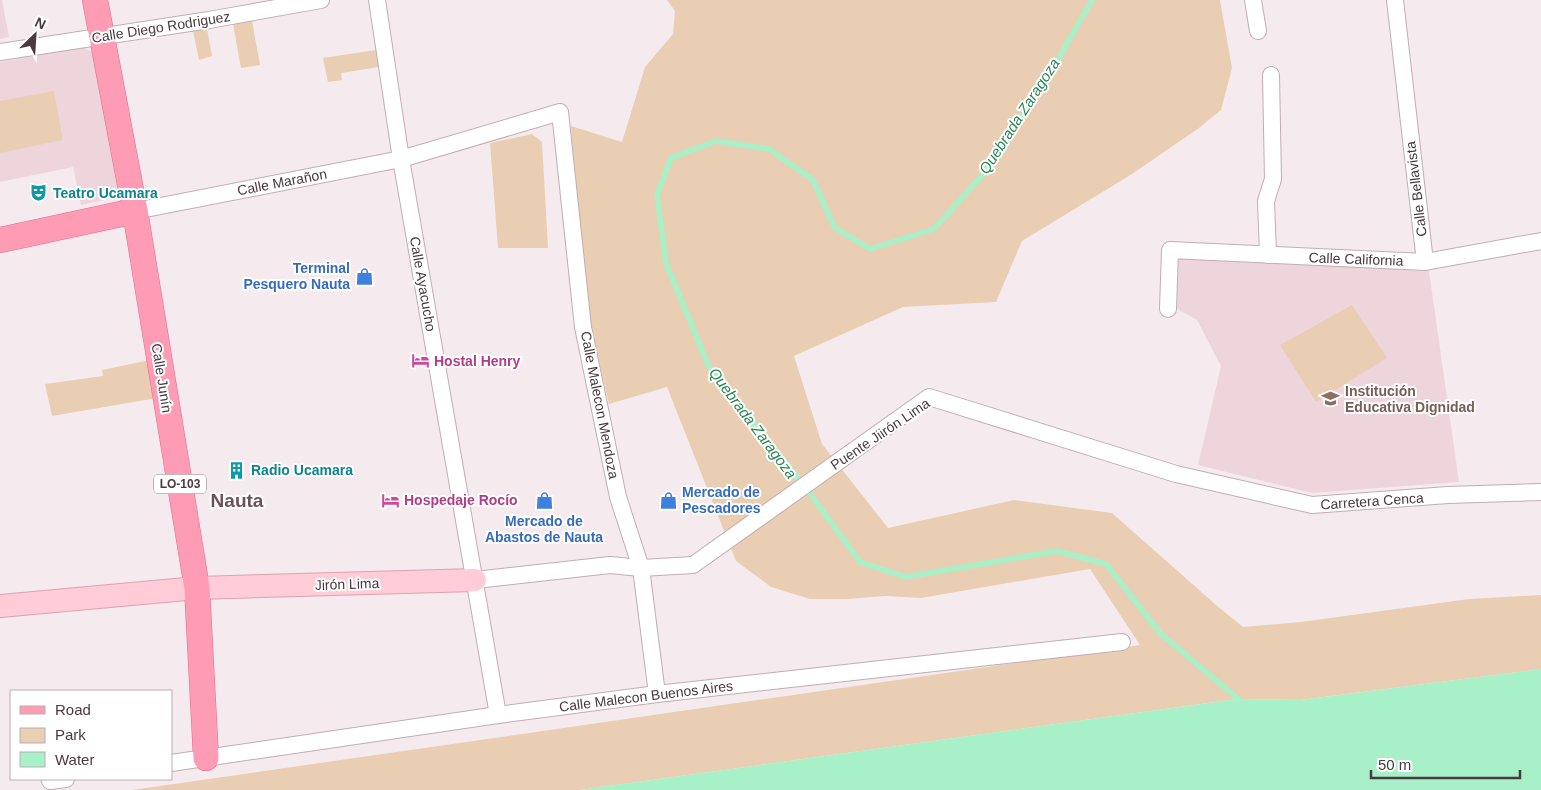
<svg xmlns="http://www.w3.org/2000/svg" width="1541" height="790" viewBox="0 0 1541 790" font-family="Arial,sans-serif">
<rect width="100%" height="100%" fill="#f5ebee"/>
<g fill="#eed5dc">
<path d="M0 0H2L9 37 0 39Z"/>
<path d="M82 47 92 52 118 191 114 198 81 205 73 167 0 182V62Z"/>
<path d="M1177 257 1429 271 1459 482 1312 493 1198 465 1221 366 1197 320 1174 307Z"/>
</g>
<g fill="#e9ceb4">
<path d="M667 0H1220L1232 68 1221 110 1199 128 1132 174 1022 241 996 302 903 307 794 356 822 444 888 528 1014 500 1112 513 1216 605 1243 627 1301 622 1469 599 1541 595V669L1300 700 1237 699 579 790H132L1140 645 1090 569 921 598 886 596 847 599H810L771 587 736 561 667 387 609 404C601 371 593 337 588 304 580 245 575 185 571 126L622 142 645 67 673 34 675 11Z"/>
<path d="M252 21 260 65 241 68 233 24Z"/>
<path d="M207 29 212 56 199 60 193 31Z"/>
<path d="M376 50 379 67 341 73 342 80 328 82 323 58Z"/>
<path d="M54 91 63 140 0 153V101Z"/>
<path d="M532 134 542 142 548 248H498L490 143Z"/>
<path d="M1352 305 1387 358 1316 402 1280 345Z"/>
<path d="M150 360 157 398 52 416 45 384 103 376 102 370Z"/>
</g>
<path fill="#a8f1c8" d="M1541 669V790H579L1237 699 1300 700Z"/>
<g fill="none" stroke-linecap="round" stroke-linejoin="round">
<path stroke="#a8f1c8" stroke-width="5.5" d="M1092 0 1056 63 986 171 934 229 870 249 835 228 813 180 769 149 716 141 671 158 657 195 666 263 709 367 806 488 860 562 905 577 1057 551 1106 564 1161 634 1242 702"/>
<defs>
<g id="street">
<path d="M377 0 401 159 498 715"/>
<path d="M1253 0 1258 31"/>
<path d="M1395 0 1425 262"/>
<path d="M0 52 209 20 321 0"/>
<path d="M135 211 401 159 560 112 583 327 618 497 641 568 657 694"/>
<path d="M1268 255 1266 201 1273 179 1271 75"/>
<path d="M1168 309 1170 250 1425 262 1541 241"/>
<path d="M475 580 610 565 641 568 693 565 929 397 1176 474 1312 505 1448 495 1541 492"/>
<path d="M171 763 498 715 657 694 1122 642"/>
<path d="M50 781 66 779"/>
</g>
<path id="secondary" d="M0 606 197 588 475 580"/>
<g id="primary">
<path d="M95 0 135 211 197 588 206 758"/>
<path d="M0 240 135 211"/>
</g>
</defs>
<use href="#street" stroke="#c1adb4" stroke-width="18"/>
<use href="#secondary" stroke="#dea1b0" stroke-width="24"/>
<use href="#primary" stroke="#e56a8b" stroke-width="26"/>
<use href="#street" stroke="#fff" stroke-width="16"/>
<use href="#secondary" stroke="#ffccd7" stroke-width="22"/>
<use href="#primary" stroke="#fe9bb5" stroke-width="25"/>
</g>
<defs>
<symbol id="theatre-bare" viewBox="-9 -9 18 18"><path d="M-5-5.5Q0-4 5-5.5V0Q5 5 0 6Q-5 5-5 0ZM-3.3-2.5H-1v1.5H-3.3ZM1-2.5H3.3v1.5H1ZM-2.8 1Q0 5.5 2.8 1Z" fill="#0f9aa8" stroke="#fff" stroke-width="2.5" paint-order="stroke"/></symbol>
<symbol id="shop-bare" viewBox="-9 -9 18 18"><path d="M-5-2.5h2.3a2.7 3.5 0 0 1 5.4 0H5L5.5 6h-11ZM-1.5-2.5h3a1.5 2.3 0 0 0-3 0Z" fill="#3f7fe0" stroke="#fff" stroke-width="2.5" paint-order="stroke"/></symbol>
<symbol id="hotel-bare" viewBox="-9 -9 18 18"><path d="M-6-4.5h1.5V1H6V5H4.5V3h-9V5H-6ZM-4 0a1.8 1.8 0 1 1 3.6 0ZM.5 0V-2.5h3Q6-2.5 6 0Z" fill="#d1479c" stroke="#fff" stroke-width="2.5" paint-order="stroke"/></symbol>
<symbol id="school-bare" viewBox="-9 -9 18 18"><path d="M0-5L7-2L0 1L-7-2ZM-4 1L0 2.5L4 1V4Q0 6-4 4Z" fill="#8d6e63" stroke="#fff" stroke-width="2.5" paint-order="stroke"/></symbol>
<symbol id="building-bare" viewBox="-9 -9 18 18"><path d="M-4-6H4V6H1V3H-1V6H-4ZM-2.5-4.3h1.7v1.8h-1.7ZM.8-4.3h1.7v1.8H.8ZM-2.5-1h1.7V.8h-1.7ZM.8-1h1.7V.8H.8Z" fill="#0f9aa8" stroke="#fff" stroke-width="2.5" paint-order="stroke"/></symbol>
</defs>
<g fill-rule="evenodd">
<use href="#theatre-bare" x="26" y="180" width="25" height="25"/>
<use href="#shop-bare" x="352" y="264" width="25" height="25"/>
<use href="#hotel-bare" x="408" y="348" width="25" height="25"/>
<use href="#school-bare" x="1318" y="386" width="25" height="25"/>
<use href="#building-bare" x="224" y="458" width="25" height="25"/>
<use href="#hotel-bare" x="378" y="488" width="25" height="25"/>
<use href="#shop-bare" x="656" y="488" width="25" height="25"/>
<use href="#shop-bare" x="532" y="488" width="25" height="25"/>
</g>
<g text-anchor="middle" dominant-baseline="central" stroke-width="4" stroke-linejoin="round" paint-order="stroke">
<rect fill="#fff" stroke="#807479" stroke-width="1" x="154" y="474.5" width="52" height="19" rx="4"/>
<g font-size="12" font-weight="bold" fill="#4a393f">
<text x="180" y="484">LO-103</text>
</g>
<g font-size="14" fill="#4a393f" stroke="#fff">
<text transform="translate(161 27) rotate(-9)">Calle Diego Rodriguez</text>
<text transform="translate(282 182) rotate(-11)">Calle Marañon</text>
<text transform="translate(1416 189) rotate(-97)">Calle Bellavista</text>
<text transform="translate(1356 259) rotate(2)">Calle California</text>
<text transform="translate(423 284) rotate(80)">Calle Ayacucho</text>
<text transform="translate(162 378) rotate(81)">Calle Junín</text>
<text transform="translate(600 405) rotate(79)">Calle Malecon Mendoza</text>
<text transform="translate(880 434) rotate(-34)">Puente Jiirón Lima</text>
<text transform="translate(1372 501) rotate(-4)">Carretera Cenca</text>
<text transform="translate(347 584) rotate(-2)">Jirón Lima</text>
<text transform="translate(646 696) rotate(-7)">Calle Malecon Buenos Aires</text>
</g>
<g font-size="14" font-weight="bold" fill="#0d838f" stroke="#fff" text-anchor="start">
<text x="53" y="193">Teatro Ucamara</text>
<text x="251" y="470">Radio Ucamara</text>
</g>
<g font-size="14" font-weight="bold" fill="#366cbe" stroke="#fff" text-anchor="end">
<text x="350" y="268">Terminal<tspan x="350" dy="16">Pesquero Nauta</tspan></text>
<text x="682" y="492" text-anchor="start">Mercado de<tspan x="682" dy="16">Pescadores</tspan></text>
<text x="544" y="521" text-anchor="middle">Mercado de<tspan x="544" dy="16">Abastos de Nauta</tspan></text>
</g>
<g font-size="14" font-weight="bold" fill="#b23c85" stroke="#fff" text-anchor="start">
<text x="434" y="361">Hostal Henry</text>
<text x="404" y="500">Hospedaje Rocío</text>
</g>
<g font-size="14" font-weight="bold" fill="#785e54" stroke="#fff" text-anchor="start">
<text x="1345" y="391">Institución<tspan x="1345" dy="16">Educativa Dignidad</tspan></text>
</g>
<g font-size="15" font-style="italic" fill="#278651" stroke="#fff">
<text transform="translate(1019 116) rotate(-57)">Quebrada Zaragoza</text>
<text transform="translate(753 423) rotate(53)">Quebrada Zaragoza</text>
</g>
<g font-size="19" font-weight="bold" fill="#6d505b" stroke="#fff">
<text x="237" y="500">Nauta</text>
</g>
</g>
<rect x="10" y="690" width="162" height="90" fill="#ffffff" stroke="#b7b0b2"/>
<rect x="20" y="706" width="25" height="8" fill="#fe9bb5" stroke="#b7b0b2"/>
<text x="55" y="715" font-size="15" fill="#4a393f">Road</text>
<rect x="20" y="728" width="25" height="15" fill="#e9ceb4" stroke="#b7b0b2"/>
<text x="55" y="740" font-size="15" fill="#4a393f">Park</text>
<rect x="20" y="752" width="25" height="15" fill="#a8f1c8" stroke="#b7b0b2"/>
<text x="55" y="765" font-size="15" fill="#4a393f">Water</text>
<g transform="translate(35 35) rotate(25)" stroke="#ffffff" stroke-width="4" paint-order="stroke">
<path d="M0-4L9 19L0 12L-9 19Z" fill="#4a393f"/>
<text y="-8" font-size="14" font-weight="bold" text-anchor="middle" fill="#4a393f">N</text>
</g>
<path d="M1371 770v8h149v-8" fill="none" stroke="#4a393f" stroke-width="2.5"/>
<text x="1378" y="770" font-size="15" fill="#4a393f" stroke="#ffffff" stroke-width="4" paint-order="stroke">50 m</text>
</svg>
